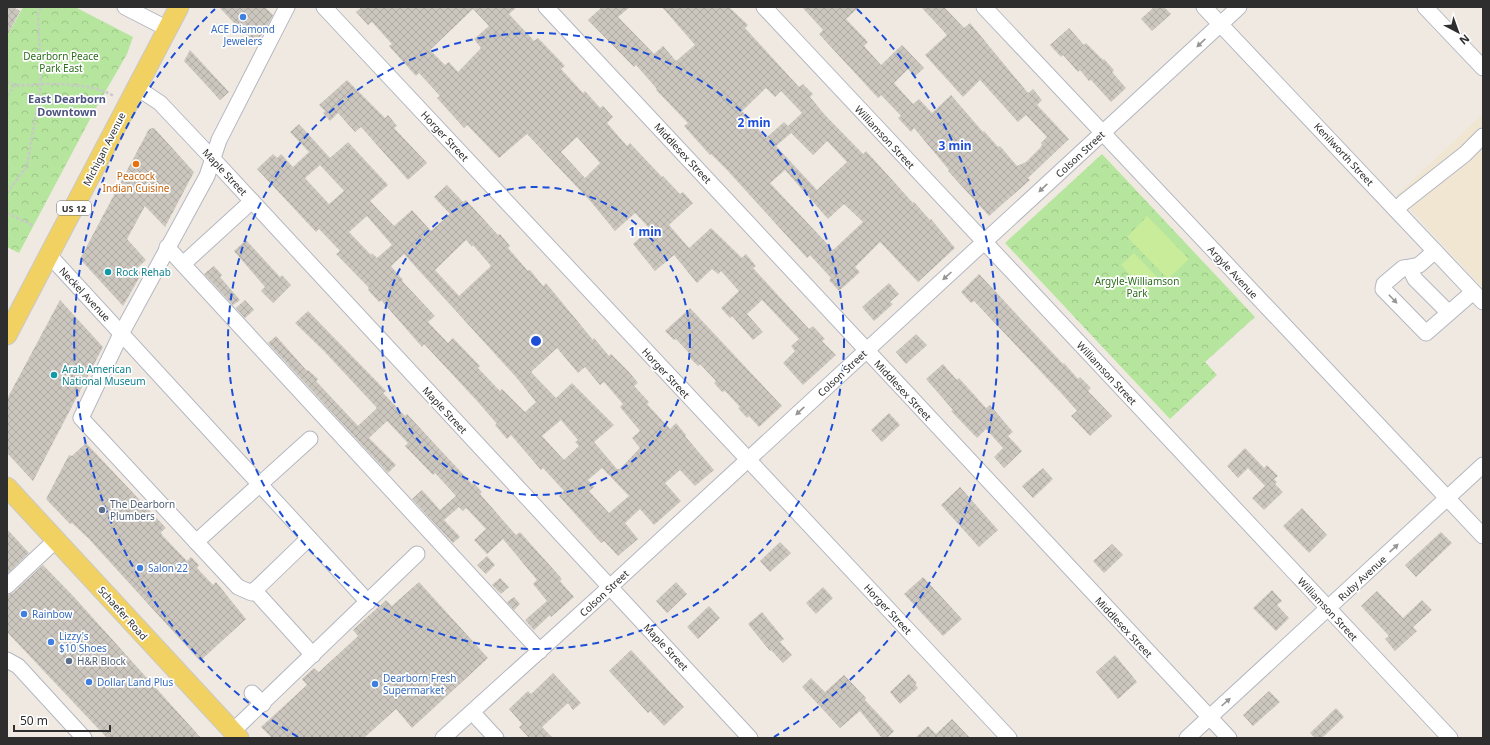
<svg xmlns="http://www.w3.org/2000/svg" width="1490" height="745" viewBox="0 0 1490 745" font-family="'Noto Sans',sans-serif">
<defs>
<pattern id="forest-crowns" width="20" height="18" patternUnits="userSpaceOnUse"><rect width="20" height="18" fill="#b6e59e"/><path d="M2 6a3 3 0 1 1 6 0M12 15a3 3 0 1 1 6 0" fill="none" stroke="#9dc588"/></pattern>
<pattern id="building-cross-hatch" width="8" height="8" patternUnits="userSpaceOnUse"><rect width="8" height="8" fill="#cbc7bf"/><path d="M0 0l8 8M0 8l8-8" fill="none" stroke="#afaba4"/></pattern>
</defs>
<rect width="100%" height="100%" fill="#efe9e1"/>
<path fill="#f0e6d1" d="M1483 114V288L1397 195Z"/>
<g fill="url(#forest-crowns)">
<path d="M23 7H75L133 37 127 54 97 106 19 253 7 247V36Z"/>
<path d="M1102 154 1255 317 1205 362 1217 375 1170 419 1005 243Z"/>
</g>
<g fill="#c9ec9a">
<path d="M1147 216 1189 259 1168 279 1127 237Z"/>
<path d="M1134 253 1159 279 1145 292 1121 265Z"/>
</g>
<g fill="url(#building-cross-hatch)" fill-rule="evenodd">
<path d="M7 7H13L20 11 7 36Z"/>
<path d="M219 7H265L273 15 263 34 253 43Z"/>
<path d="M362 7H517L509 14 534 41 538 38 565 66 561 69 583 93 585 91 600 108 603 106 613 117 607 123 627 146 630 143 662 177 663 176 680 194 683 192 693 203 669 225 689 248 711 228 742 258 746 254 756 266 753 268 809 329 813 326 825 339 822 341 836 355 803 385 783 363 795 351 791 346 799 339 762 300 747 314 763 332 753 340 732 316 730 318 721 308 739 291 721 271 718 274 712 269 697 283 674 255 655 271 633 244 650 229 635 213 615 231 592 203 527 134 499 158 467 125 464 128 437 98 440 96 419 73 416 76 389 46 392 44 372 22 368 25 356 12ZM473 9 489 26 474 39 481 48 458 72 449 62 445 65 430 50ZM577 137 600 163 585 178 561 152Z"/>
<path d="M602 7H630L618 17 654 54 663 46 676 61 695 45 662 7H729L748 25 745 28 799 87 803 84 813 94 810 97 825 115 863 154 866 151 913 203 914 202 930 220 931 219 955 248 918 282 880 242 855 267 860 272 839 291 829 280 831 278 810 255 807 258 727 170 711 154 710 155 684 126 688 123 656 90 657 89 636 65 634 67 588 20ZM766 88 775 97 781 91 802 113 788 126 784 122 766 138 742 111ZM791 133 813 155 827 141 847 162 817 190 776 146ZM785 170 828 219 844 204 863 222 833 250 770 183Z"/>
<path d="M802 7H859L846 19 868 42 864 46 881 65 902 45 924 68 914 77 908 69 894 83 913 104 919 99 932 113 951 95 983 132 984 131 998 147 1000 146 1017 166 1026 162 1040 148 1042 145 1041 143 1047 137 1026 115 1018 122 980 80 963 97 925 55 947 35 921 7H944L964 28 970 23 1028 93 1033 89 1042 100 1037 105 1069 139 1028 178 1030 180 989 216 948 171 949 170 914 128 911 132 898 118 901 116 881 95 878 98 819 34 823 30Z"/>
<path d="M1154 7H1164L1171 14 1152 31 1141 19Z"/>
<path d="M1069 28 1084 45 1086 43 1103 60 1104 59 1114 70 1112 72 1126 88 1111 102 1091 80 1089 81 1080 70 1078 72 1063 55 1061 57 1050 45Z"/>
<path d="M190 50 229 92 220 100 184 61Z"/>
<path d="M347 80 385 118 388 115 397 126 394 128 427 163 408 180 361 127 355 132 338 113 330 121 323 113 325 111 319 105Z"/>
<path d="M299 124 330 158 348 142 388 185 370 201 394 226 412 210 431 231 450 214 434 197 447 185 463 202 466 200 498 235 500 234 510 246 508 248 528 271 530 270 543 286 546 283 593 340 594 338 609 356 611 354 629 372 638 383 634 386 649 402 647 404 670 429 676 423 686 435 685 436 714 470 695 486 680 470 665 483 681 501 654 525 640 509 625 523 638 539 618 556 604 541 601 543 559 496 564 491 543 468 541 470 511 435 507 439 495 425 497 424 478 402 424 344 422 347 381 300 379 302 368 290 369 288 336 254 340 251 319 229 316 232 257 169 273 154 277 158 281 154 293 167 309 152 290 132ZM320 165 344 191 329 204 305 178ZM367 216 392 245 377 258 372 253 371 255 349 232ZM466 240 472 247 473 245 491 266 459 296 435 270ZM404 254 516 377 536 402 525 412 502 389 500 391 478 368 480 366 453 338 448 343 428 322 435 316 402 281 403 280 391 266ZM557 348 578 373 585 367 600 385 604 382 623 404 620 407 640 431 632 438 640 448 620 469H617L594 442 614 425 572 383 556 398 531 372ZM561 420 578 440 575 442 579 446 564 460 542 436ZM602 468 629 496 609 513 589 491 594 487 588 480Z"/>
<path d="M154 128 194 172 165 227 145 206 127 239 146 260 137 268 142 273 123 306 80 259 149 129Z"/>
<path d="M246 240 280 277 282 275 291 285 273 303 261 291 265 287 234 251Z"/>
<path d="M214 266 222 275 220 277 240 300 233 305 204 274Z"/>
<path d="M979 274 1063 364 1064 363 1078 379 1080 377 1091 388 1088 391 1112 416 1090 436 1071 416 1077 411 1062 394 974 301 971 303 961 292Z"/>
<path d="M889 283 899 294 890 302 893 304 874 321 862 307Z"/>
<path d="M60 300 103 347 33 481 7 453V399Z"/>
<path d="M245 300 254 310 245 318 236 308Z"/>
<path d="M690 308 782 406 759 427 749 416 747 418 738 408 740 407 725 391 722 392 714 383 716 381 700 364 698 366 689 357 691 355 676 339 674 340 665 331Z"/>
<path d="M308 311 386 391 383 393 405 416 407 414 472 484 474 483 482 492 480 494 516 535 520 532 562 579 560 581 574 597 551 617 550 615 534 630 525 620 547 601 533 584 537 580 503 539 487 554 474 540 486 529 466 508 463 511 459 507 444 520 460 537 453 543 412 499 422 490 440 510 456 496 435 473 433 475 405 446 408 443 387 421 369 438 396 465 388 473 268 343 276 336 307 371 308 370 318 379 316 381 358 426 377 408 323 350 295 323Z"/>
<path d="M916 334 927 345 906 364 896 352Z"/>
<path d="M943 364 957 380 959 378 986 408 990 405 1013 432 1008 436 1022 451 1004 468 994 457 1003 448 986 429 977 438 951 411 953 410 926 379Z"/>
<path d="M889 413 900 425 882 442 871 430Z"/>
<path d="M86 443 166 528 161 532 162 535 187 561 191 557 199 565 197 568 213 585 216 582 246 619 200 661 89 539 72 523 70 524 46 499 69 455 72 456Z"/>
<path d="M1245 448 1264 468 1267 465 1278 476 1274 479 1277 482 1275 484 1283 492 1264 510 1252 498 1265 486 1248 468 1238 478 1227 466Z"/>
<path d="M1043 468 1053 479 1033 498 1022 486Z"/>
<path d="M960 487 998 530 979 547 941 505Z"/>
<path d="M1302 508 1327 535 1309 553 1283 526Z"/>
<path d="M7 529 29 553 7 574Z"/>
<path d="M1441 532 1452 543 1416 577 1405 565Z"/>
<path d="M780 542 791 553 770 572 760 561Z"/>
<path d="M1112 544 1123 555 1104 573 1093 561Z"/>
<path d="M487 556 495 565 486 574 477 565Z"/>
<path d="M43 565 74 597 201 738H107L7 632V595L13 593Z"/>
<path d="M923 577 962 619 943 636 904 594Z"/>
<path d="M500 578 509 587 501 594 492 585Z"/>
<path d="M419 582 488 658 412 728 396 709 364 738H272L261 727 307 685 302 679 314 668 319 672 358 636 353 630 386 600 392 606Z"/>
<path d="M676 582 687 594 667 613 656 601Z"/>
<path d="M823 587 833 598 816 614 806 603Z"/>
<path d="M1272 590 1282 601 1277 605 1289 618 1276 631 1253 608Z"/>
<path d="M1377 591 1403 618 1422 600 1432 610 1413 627 1417 631 1395 651 1385 639 1389 636 1361 606Z"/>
<path d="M514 597 520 604 514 610 507 602Z"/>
<path d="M709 606 720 618 698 639 687 627Z"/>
<path d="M762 612 784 639 780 642 792 655 783 663 771 650 770 651 748 624Z"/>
<path d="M631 650 684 707 664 726 650 711 648 713 609 671Z"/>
<path d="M1115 655 1137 682 1118 699 1096 672Z"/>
<path d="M553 673 581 703 573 710 568 703 542 727 553 738H529L519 727 522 724 509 709 528 691 531 694Z"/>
<path d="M909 674 917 683 915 684 918 688 900 704 890 692Z"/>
<path d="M844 675 866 698 865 700 894 731 887 738H882L860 711 840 728 802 687 811 678 825 692Z"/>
<path d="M1269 691 1280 702 1253 726 1243 715Z"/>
<path d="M1336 708 1344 717 1322 738H1315L1310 733Z"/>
<path d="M952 719 970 738H915L928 726 936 734Z"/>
</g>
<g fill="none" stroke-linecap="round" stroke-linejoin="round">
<defs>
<g id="minor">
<path d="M125 7 168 29"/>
<path d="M287 7 219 140 207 176 121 334 81 418 238 587 252 593 309 538"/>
<path d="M324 7 1009 738"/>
<path d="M546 7 1229 738"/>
<path d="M764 7 1450 738"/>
<path d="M984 7 1483 536"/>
<path d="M1204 7 1483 302"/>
<path d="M1425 7 1483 68"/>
<path d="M136 87 160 103 212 158 750 738"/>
<path d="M1396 210 1404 202 1465 154 1483 136"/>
<path d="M167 247 540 651"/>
<path d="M1435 251 1419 265 1411 267 1412 273 1415 279 1449 313"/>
<path d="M49 255 368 602"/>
<path d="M183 264 252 201"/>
<path d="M1411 267 1403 268 1384 284 1383 289 1426 333 1473 292"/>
<path d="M196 542 310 439"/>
<path d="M7 586 56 540"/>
<path d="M254 590 313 655"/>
<path d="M7 660 18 666 84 738"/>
<path d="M252 693 263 704"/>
<path d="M472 712 496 738"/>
<path d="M233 731 417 554"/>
<path d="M443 738 599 597 1239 7"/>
<path d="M1187 738 1483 465"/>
</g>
<g id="major">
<path d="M7 335 179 7"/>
<path d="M7 487 239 738"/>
</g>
</defs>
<use href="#minor" stroke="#b4b7c1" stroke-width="17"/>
<use href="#major" stroke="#c9c9c9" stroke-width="21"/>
<g stroke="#c9c9c9" stroke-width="2.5" stroke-dasharray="3 2" stroke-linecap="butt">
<path d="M7 82C20 88 33 84 47 84 68 84 95 85 114 96"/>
<path d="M7 95 15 86"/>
<path d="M7 193 27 166 41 84 38 14 41 7"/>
<path d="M7 213 34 226"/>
</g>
<use href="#minor" stroke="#fff" stroke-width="15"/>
<use href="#major" stroke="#f2d163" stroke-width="19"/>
</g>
<defs><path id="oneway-solid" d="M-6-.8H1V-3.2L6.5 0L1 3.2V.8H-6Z"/></defs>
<g fill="#969696">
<use href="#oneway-solid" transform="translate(1201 43) rotate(137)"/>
<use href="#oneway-solid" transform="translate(1043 188) rotate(137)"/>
<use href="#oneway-solid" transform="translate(947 276) rotate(138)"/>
<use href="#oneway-solid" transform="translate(1393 299) rotate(46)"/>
<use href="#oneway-solid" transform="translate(800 411) rotate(137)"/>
<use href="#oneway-solid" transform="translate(1394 548) rotate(-43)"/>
<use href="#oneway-solid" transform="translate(1226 702) rotate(-42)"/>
</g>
<g fill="none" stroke="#1d4ed8" stroke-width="2" stroke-dasharray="7 5">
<circle cx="536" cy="341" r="154"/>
<circle cx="536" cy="341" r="308"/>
<path d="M298 737A462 462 0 0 1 215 9M857 9A462 462 0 0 1 774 737"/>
</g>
<g fill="#3f7fe0" stroke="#fff" stroke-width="1.5">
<circle cx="243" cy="17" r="4"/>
<circle cx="140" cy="568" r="4"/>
<circle cx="24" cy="614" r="4"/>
<circle cx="51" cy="642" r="4"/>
<circle cx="89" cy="682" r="4"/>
<circle cx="375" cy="684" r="4"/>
</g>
<circle fill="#e8710a" stroke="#fff" stroke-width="1.5" cx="136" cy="164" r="4"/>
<g fill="#0f9aa8" stroke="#fff" stroke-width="1.5">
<circle cx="108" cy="272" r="4"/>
<circle cx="54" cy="375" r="4"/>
</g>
<g fill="#5c6f8a" stroke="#fff" stroke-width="1.5">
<circle cx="102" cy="510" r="4"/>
<circle cx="69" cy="661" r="4"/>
</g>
<g text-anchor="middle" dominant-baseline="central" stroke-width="3.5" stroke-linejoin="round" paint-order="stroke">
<rect fill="#fff" stroke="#6d6d6d" stroke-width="1" x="57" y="201" width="34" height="14" rx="3"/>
<g font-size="9" font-weight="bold" fill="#2e2e2e">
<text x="74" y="208">US 12</text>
</g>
<g font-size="10" fill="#366cbe" stroke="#fff" text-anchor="start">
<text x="243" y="29" text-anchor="middle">ACE Diamond<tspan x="243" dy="12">Jewelers</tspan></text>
<text x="148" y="568">Salon 22</text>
<text x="32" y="614">Rainbow</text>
<text x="59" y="636">Lizzy's<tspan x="59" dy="12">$10 Shoes</tspan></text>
<text x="383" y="678">Dearborn Fresh<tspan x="383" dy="12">Supermarket</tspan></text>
<text x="97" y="682">Dollar Land Plus</text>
</g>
<g font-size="10" fill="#2c6e1b" stroke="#fff">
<text x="61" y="56">Dearborn Peace<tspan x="61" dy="12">Park East</tspan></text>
<text x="1137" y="281">Argyle-Williamson<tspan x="1137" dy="12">Park</tspan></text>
</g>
<g font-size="10" fill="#2e2e2e" stroke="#fff">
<text transform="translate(445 136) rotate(47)">Horger Street</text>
<text transform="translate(885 137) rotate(47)">Williamson Street</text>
<text transform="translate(104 149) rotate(-63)">Michigan Avenue</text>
<text transform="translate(683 153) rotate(47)">Middlesex Street</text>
<text transform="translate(1080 154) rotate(-43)">Colson Street</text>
<text transform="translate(1344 154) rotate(47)">Kenilworth Street</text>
<text transform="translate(225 172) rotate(47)">Maple Street</text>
<text transform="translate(1233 272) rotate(47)">Argyle Avenue</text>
<text transform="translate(85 294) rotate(47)">Neckel Avenue</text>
<text transform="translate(666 373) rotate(47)">Horger Street</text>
<text transform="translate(842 373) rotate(-43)">Colson Street</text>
<text transform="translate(1107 373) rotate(47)">Williamson Street</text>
<text transform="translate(903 390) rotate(47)">Middlesex Street</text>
<text transform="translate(445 410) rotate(47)">Maple Street</text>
<text transform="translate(1362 578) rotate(-43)">Ruby Avenue</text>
<text transform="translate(604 593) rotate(-43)">Colson Street</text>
<text transform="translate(888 609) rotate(47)">Horger Street</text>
<text transform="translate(1328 609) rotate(47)">Williamson Street</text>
<text transform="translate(123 613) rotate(48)">Schaefer Road</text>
<text transform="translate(1124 627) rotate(47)">Middlesex Street</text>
<text transform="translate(666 647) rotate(47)">Maple Street</text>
</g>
<g font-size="10" fill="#c56008" stroke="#fff">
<text x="136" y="176">Peacock<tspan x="136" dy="12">Indian Cuisine</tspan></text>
</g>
<g font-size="10" fill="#0d838f" stroke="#fff" text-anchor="start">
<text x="116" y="272">Rock Rehab</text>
<text x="62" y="369">Arab American<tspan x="62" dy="12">National Museum</tspan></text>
</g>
<g font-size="10" fill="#4e5e75" stroke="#fff" text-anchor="start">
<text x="110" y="504">The Dearborn<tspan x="110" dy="12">Plumbers</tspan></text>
<text x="77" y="661">H&amp;R Block</text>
</g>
<g font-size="11" font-weight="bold" fill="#4d5680" stroke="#fff">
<text x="67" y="98">East Dearborn<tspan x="67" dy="13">Downtown</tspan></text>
</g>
</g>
<circle cx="536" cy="341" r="6" fill="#1d4ed8" stroke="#fff" stroke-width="2"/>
<g font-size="12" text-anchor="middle" font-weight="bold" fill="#1d4ed8" stroke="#fff" stroke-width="3.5" stroke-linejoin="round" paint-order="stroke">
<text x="754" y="127">2 min</text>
<text x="955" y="150">3 min</text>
<text x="645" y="236">1 min</text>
</g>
<rect width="1490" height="745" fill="none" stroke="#2e2e2e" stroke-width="16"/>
<g transform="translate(1458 32) rotate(139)" stroke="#ffffff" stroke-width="3" paint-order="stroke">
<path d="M0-3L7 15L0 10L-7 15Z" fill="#2e2e2e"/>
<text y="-6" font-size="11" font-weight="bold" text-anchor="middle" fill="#2e2e2e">N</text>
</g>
<path d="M14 725v6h96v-6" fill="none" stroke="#2e2e2e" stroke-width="2"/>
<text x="20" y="725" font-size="12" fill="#2e2e2e" stroke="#ffffff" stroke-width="3" paint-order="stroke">50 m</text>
</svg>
